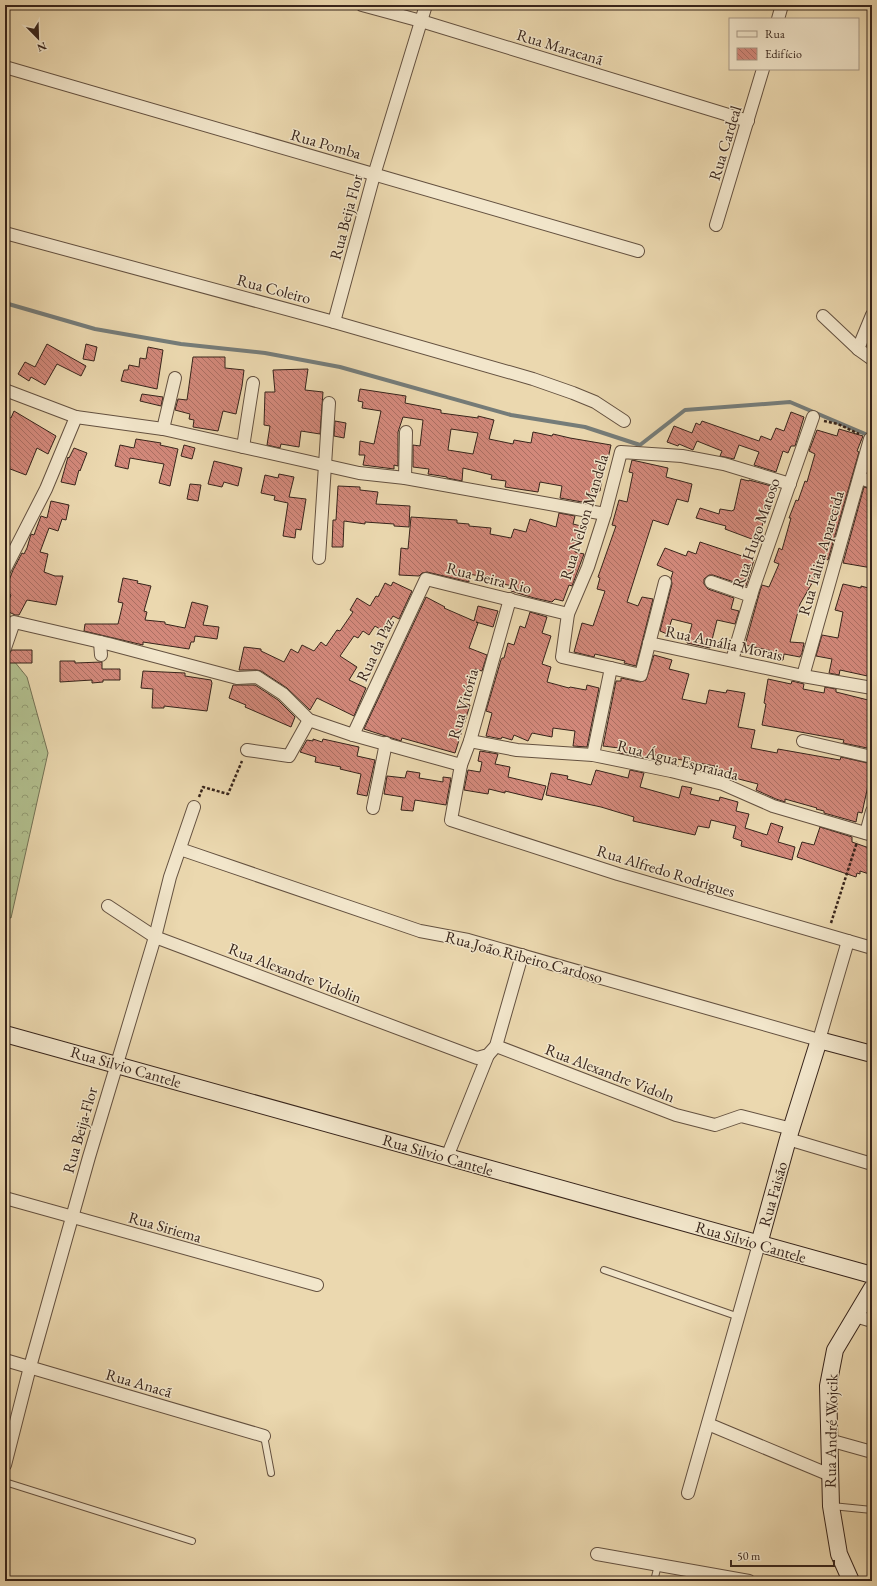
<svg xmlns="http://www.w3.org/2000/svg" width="877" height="1586" viewBox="0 0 877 1586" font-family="'EB Garamond',serif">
<defs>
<pattern id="forest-crowns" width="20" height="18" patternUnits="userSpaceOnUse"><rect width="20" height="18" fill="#b2c08f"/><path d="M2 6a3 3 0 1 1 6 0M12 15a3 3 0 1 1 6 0" fill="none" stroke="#929c74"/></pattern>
<pattern id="building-back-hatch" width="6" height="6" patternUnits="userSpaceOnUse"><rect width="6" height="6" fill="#d2887a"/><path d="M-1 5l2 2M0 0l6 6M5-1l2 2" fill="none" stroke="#ab6f63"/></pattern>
</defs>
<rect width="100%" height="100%" fill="#ebd8af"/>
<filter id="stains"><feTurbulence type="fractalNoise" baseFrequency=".005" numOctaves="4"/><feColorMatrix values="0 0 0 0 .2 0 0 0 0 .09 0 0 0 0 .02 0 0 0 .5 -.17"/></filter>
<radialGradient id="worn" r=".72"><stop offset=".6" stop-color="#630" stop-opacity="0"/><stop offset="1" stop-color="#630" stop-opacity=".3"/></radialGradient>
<path fill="url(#forest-crowns)" stroke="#747255" d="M5 650 27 677 48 753 11 918 5 916Z"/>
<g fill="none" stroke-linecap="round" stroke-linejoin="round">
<path stroke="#757c79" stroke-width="4" d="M5 303 95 329 181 344 265 353 340 367 511 415 585 427 640 445 685 410 790 402 870 436"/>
</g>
<g fill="url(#building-back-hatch)" stroke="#37241b" fill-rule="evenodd">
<path d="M47 344 86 366 81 376 57 364 45 385 31 377 29 381 18 374 25 362 35 367Z"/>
<path d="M86 344 97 347 94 361 83 359Z"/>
<path d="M148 347 163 350 157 389 121 381 124 370H128L129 365 139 367 140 358 146 359Z"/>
<path d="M193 357H225V368L244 370 242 386 236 414 223 411 218 431 193 427 194 420 189 419 190 414 175 410 178 399 187 400Z"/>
<path d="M308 369 305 390 323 392 320 434 301 431 299 447 281 444 280 448 267 445 270 426 264 425 265 392H275L273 370Z"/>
<path d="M360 389 406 396 405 403 441 410V413L478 418V416L494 420 489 439 513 444 514 440 531 443 533 432 552 436 553 434 570 438 611 445 608 459 605 458 600 491 596 490 593 504 560 498 562 486 540 482 538 492 505 487 506 481 491 479 492 475 463 468 462 481 447 478V477L428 474 429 469 413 467V445L420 446 423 420 403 417 398 432V466L394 465V469L363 465 365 455H359L360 441 374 444 381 411 362 408 363 402 358 401ZM451 429 478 433 473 454 448 450Z"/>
<path d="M142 394 163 397 161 406 140 401Z"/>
<path d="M14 411 56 436 48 454 37 448 26 475 5 467V415L11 418Z"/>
<path d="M791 412 804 417 795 446H791L788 453 783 451 776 472 754 465 759 452 739 445 734 459 720 456 722 451 697 441 693 450 679 444 678 446 667 442 674 426 692 433 696 423 700 425 702 421 759 441 761 436 771 440 776 428 784 431Z"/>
<path d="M335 421 346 423 344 438 334 436Z"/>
<path d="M839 429 863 436 857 451 859 452 828 560 826 559 800 604 790 642 804 643 802 653 800 657 784 654 783 660 771 659 772 651 745 645 760 591 762 585 769 587 779 564 774 562 779 548 782 550 791 518H789L796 500 798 501 805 481 807 482 815 454 809 451 817 430 837 436Z"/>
<path d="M136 439 161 443 160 445 178 449 170 486 159 483 164 464 130 458 128 469 115 466 120 445 134 448Z"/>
<path d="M184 445 195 448 192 459 181 456Z"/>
<path d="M74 448 87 453 80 471 79 470 75 485 61 482 68 457 69 458Z"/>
<path d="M632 460 668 468 666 477 692 484 688 502 677 499 668 525 653 520 627 602 638 606 642 597 653 599 636 666 624 663 625 661 595 654 594 657 574 652 582 623 593 626 605 591 597 589 600 578 598 577 616 526 612 525 619 500 627 502 633 473 629 472Z"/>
<path d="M214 461 242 468 238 486 224 482 222 487 208 484Z"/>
<path d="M279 474 294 477 289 497 306 499 301 530 296 529 295 538 283 536 288 503 274 500 275 496 261 493 265 475 278 478Z"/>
<path d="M741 479 749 481V480L775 487 757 541 725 529 726 526 696 518 700 508 719 514 720 509 732 511 733 510H734Z"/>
<path d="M190 484 201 485 198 501 187 499Z"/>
<path d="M338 486 360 487V490L378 492 376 504 410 506 409 527 394 526V524L365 522V524L344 521 343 547H332L333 520H336Z"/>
<path d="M864 487 872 489V568L843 563Z"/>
<path d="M51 501 69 505 66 520 62 519 58 531 49 528 40 552 48 554 44 572 55 576H63L56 605 27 600 19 615H15L5 610 11 595 5 591 13 570 22 553 24 554 27 548 31 534 34 535 41 516 47 518Z"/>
<path d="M559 513 575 516 573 524 581 526 575 552 584 554 572 586 569 585 563 601 555 599 552 602 534 598 511 591 512 586 504 584 505 581 469 574V582L427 572 422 573 419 576 399 575 401 548 408 549 411 517 457 520V523L469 524V526L491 528 490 534 511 538 514 529 526 532 530 519 556 527Z"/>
<path d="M700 542 754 560 746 586 713 575H709L704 579V584L708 589 734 598 731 609 739 611 735 624 717 620 710 648 687 643 692 624 672 619 667 634 660 631 672 584 671 578 673 572 657 565 665 548 686 556 688 551 696 554Z"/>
<path d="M123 578 138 581 137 583 151 586 144 611 147 612 145 620 165 622V624L185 628 192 602 208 606 203 625 219 627 217 639 195 636 194 642H191L189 649 143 642V645L84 631 85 624H118L123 603 118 602Z"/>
<path d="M393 582 412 591 399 619 393 616 383 631 375 626 369 635 363 631 358 638 354 636 340 656 357 667 349 680 366 688 354 716 317 698 310 710 287 688 261 671 257 670H239L244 647 261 649V651L284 662 291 649 298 653 302 645 314 651 321 642 326 646 337 630 340 631 353 612 350 610 357 598 370 606 376 596 378 597 385 583 391 586Z"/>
<path d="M843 584 861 588V586L872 589V677L840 670 839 675 829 673 832 659 816 656 822 635 838 638 843 612 835 610Z"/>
<path d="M426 597 445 607 444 608 474 621 478 606 498 611 493 627 476 622 478 623 469 648 487 655 482 671 475 669 463 703 470 705 455 753 402 738 401 741 364 729Z"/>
<path d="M530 612 547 617 542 633 551 636 542 664 551 667 547 682 569 688 570 687 586 690 587 685 599 688 587 747 573 746 575 731 553 728 552 737 532 733 528 741 514 735 512 740 502 737 501 739 486 736 492 713 486 711 501 660 502 658H504L508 643 514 645 520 626 525 628Z"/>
<path d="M12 650H32V663H8V655Z"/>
<path d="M654 655 672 660 669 669 689 674 682 699 706 704 709 690 726 693 727 690 745 693 738 727 755 730 751 748 777 753 778 749 840 760 841 757 872 764V776L870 781H869L862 813 858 812 856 822 824 813V811L816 809 817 808 785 799V802L776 799 756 790 758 784 731 777 732 773 714 769 715 766 649 754 648 759 619 753V748L603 746 616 681H621V678L640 682 646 680Z"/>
<path d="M60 661H75V663L102 662V669H120V680H103V682L92 683V680L60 682Z"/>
<path d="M143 671 185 673V676L211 680 212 683 207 711 164 706V708H152L153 689 141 688Z"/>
<path d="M768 679 791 684 792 681 804 684 803 689 824 693 825 687 836 689V692L872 701V749L843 743 844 740 762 725 766 704 764 703Z"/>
<path d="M233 685H255L278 700 295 717 291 727 245 707 246 705 229 698Z"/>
<path d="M313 739 322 742 323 739 359 747 357 756 375 760 367 796 357 794 361 774 340 769 341 767 315 762 316 757 300 752 307 740 313 741Z"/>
<path d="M480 751 498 754 495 764 510 767 508 777 546 786 542 800 505 791V793L489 789 488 794 464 790 468 770 480 772 482 762 478 761Z"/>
<path d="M596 770 628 778 630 770 644 773 640 787 679 798 682 786 692 788 690 794 719 801 720 797 738 802 736 811 749 814 745 828 767 835 771 823 783 827 778 842 795 847 792 860 741 846 742 841 733 838 736 826 711 820 709 828 698 826 695 835 633 821 634 817 601 807 546 795 551 773 568 776 567 779 591 785Z"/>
<path d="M407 771 420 773 419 778 443 782V777L451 778 446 805 415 800 413 811 401 810 403 797 384 794 387 776 405 778Z"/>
<path d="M820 827 852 837V842L872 849V875L860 871V874L857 873 856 877 797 857 802 842 814 845Z"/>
</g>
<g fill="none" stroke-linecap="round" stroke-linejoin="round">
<defs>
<g id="lane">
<path d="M604 1270 739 1317"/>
<path d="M264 1436 271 1473"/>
<path d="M5 1482 192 1541"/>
<path d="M832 1506 872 1510"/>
<path d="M654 1581 658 1565"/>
</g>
<g id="street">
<path d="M362 5 421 21 748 121"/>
<path d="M778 19 782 5"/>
<path d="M5 67 638 251"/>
<path d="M716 225 763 69"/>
<path d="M5 233 334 322 533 379 573 393 595 402 624 421"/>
<path d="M823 316 858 349 872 359"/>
<path d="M334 322 374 175 426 5"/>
<path d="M858 349 872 315"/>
<path d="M5 390 76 417 163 429 359 473 405 478 605 514"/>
<path d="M163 429 175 378"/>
<path d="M243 447 253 383"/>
<path d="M405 478 406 432"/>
<path d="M860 478 872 482"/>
<path d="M319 558 329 403"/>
<path d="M5 569 46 489 76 417"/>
<path d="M711 582 751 596"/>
<path d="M510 599 470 741 461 765 451 820 618 874 872 948"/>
<path d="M100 642 101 655"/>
<path d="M649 643 803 676 872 688"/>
<path d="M5 648 14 622 109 644 237 678 257 677 283 694 309 720 353 735 461 765"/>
<path d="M732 660 753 589 813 417"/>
<path d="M611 668 562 657 568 614 588 567 605 514 621 452 682 456 724 464 790 484"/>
<path d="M803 676 870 439"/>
<path d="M353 735 426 579 568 614"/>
<path d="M470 741 517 750 593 755 671 771 723 784 773 806 872 835"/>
<path d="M803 741 872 757"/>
<path d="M247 750 289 756 309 720"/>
<path d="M593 755 611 668 641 675 665 582"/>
<path d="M373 808 386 743"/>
<path d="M866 833 872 811"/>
<path d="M180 849 420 931 468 940 819 1040 848 941"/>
<path d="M108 906 155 937 477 1058 488 1055 496 1046 522 955"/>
<path d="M496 1046 676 1115 715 1125 741 1116 792 1129"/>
<path d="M788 1139 872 1164"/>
<path d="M447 1157 488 1055"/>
<path d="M5 1198 317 1285"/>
<path d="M855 1316 872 1321"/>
<path d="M5 1360 264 1436"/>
<path d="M708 1424 830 1475"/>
<path d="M829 1440 872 1452"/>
<path d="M5 1465 30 1367 89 1157 155 937 170 877 194 807"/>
<path d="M688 1493 759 1244"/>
<path d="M597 1554 749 1581"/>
</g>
<g id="secondary">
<path d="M5 1034 872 1275"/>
<path d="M759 1244 788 1139 819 1040 872 1054"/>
<path d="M851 1581 839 1554 831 1506 828 1386 835 1350 872 1288"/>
</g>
</defs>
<use href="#lane" stroke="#645140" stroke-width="8"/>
<use href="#street" stroke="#645140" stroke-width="14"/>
<use href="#secondary" stroke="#37241b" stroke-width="18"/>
<g stroke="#37241b" stroke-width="2.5" stroke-dasharray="3 2" stroke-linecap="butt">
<path d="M824 421 838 424 859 434"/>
<path d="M199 797 203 787 228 794 242 761"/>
<path d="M831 923 857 842"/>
</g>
<use href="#lane" stroke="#f2e6cb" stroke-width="6"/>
<use href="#street" stroke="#f2e6cb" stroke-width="12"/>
<use href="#secondary" stroke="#f2e6cb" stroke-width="16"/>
</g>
<g text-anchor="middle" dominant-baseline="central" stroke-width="3" stroke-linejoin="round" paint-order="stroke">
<g font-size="16" fill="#37241b" stroke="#f2e6cb">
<text transform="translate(560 47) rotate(17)">Rua Maracanã</text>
<text transform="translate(725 143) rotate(-73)">Rua Cardeal</text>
<text transform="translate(326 144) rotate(16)">Rua Pomba</text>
<text transform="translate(346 217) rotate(-75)">Rua Beija Flor</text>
<text transform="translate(274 289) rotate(15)">Rua Coleiro</text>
<text transform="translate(584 517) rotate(-73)">Rua Nelson Mandela</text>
<text transform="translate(756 533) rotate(-71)">Rua Hugo Matoso</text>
<text transform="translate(821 553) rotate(-74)">Rua Talita Aparecida</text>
<text transform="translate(489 578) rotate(14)">Rua Beira Rio</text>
<text transform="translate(724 643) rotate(12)">Rua Amália Morais</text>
<text transform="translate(375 650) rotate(-65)">Rua da Paz</text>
<text transform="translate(463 704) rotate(-74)">Rua Vitória</text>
<text transform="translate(678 760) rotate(14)">Rua Água Espraiada</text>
<text transform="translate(666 871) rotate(17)">Rua Alfredo Rodrigues</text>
<text transform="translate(524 957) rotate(15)">Rua João Ribeiro Cardoso</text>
<text transform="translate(295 973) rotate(21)">Rua Alexandre Vidolin</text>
<text transform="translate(126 1067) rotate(16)">Rua Silvio Cantele</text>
<text transform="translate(610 1073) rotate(21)">Rua Alexandre Vidoln</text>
<text transform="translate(80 1130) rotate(-74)">Rua Beija-Flor</text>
<text transform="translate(438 1155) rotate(16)">Rua Silvio Cantele</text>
<text transform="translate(773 1194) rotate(-74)">Rua Faisão</text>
<text transform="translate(165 1227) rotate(16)">Rua Siriema</text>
<text transform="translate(751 1242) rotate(16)">Rua Silvio Cantele</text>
<text transform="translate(139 1383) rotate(16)">Rua Anacã</text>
<text transform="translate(831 1431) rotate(-89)">Rua André Wojcik</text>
</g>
</g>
<rect width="877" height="1586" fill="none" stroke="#ebd8af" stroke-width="20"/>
<rect x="6" y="6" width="865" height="1574" fill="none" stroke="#37241b" stroke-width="2"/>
<rect x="10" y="10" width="857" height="1566" fill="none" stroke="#37241b"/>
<rect x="729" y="18" width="130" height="52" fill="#f2e6cb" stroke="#a79885"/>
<rect x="737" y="31" width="20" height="6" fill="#f2e6cb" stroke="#a79885"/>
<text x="765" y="38" font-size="12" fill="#37241b">Rua</text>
<rect x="737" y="48" width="20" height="12" fill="url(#building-back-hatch)" stroke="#a79885"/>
<text x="765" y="58" font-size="12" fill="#37241b">Edifício</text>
<g transform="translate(38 38) rotate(157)" stroke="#f2e6cb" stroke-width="3" paint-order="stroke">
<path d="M0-3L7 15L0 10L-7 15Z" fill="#37241b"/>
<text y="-6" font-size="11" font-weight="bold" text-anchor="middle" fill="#37241b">N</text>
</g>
<path d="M731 1560v6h103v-6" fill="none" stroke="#37241b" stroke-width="2"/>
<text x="737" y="1560" font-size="12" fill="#37241b" stroke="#f2e6cb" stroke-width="3" paint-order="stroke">50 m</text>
<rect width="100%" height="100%" filter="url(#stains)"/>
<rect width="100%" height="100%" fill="url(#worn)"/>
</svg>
